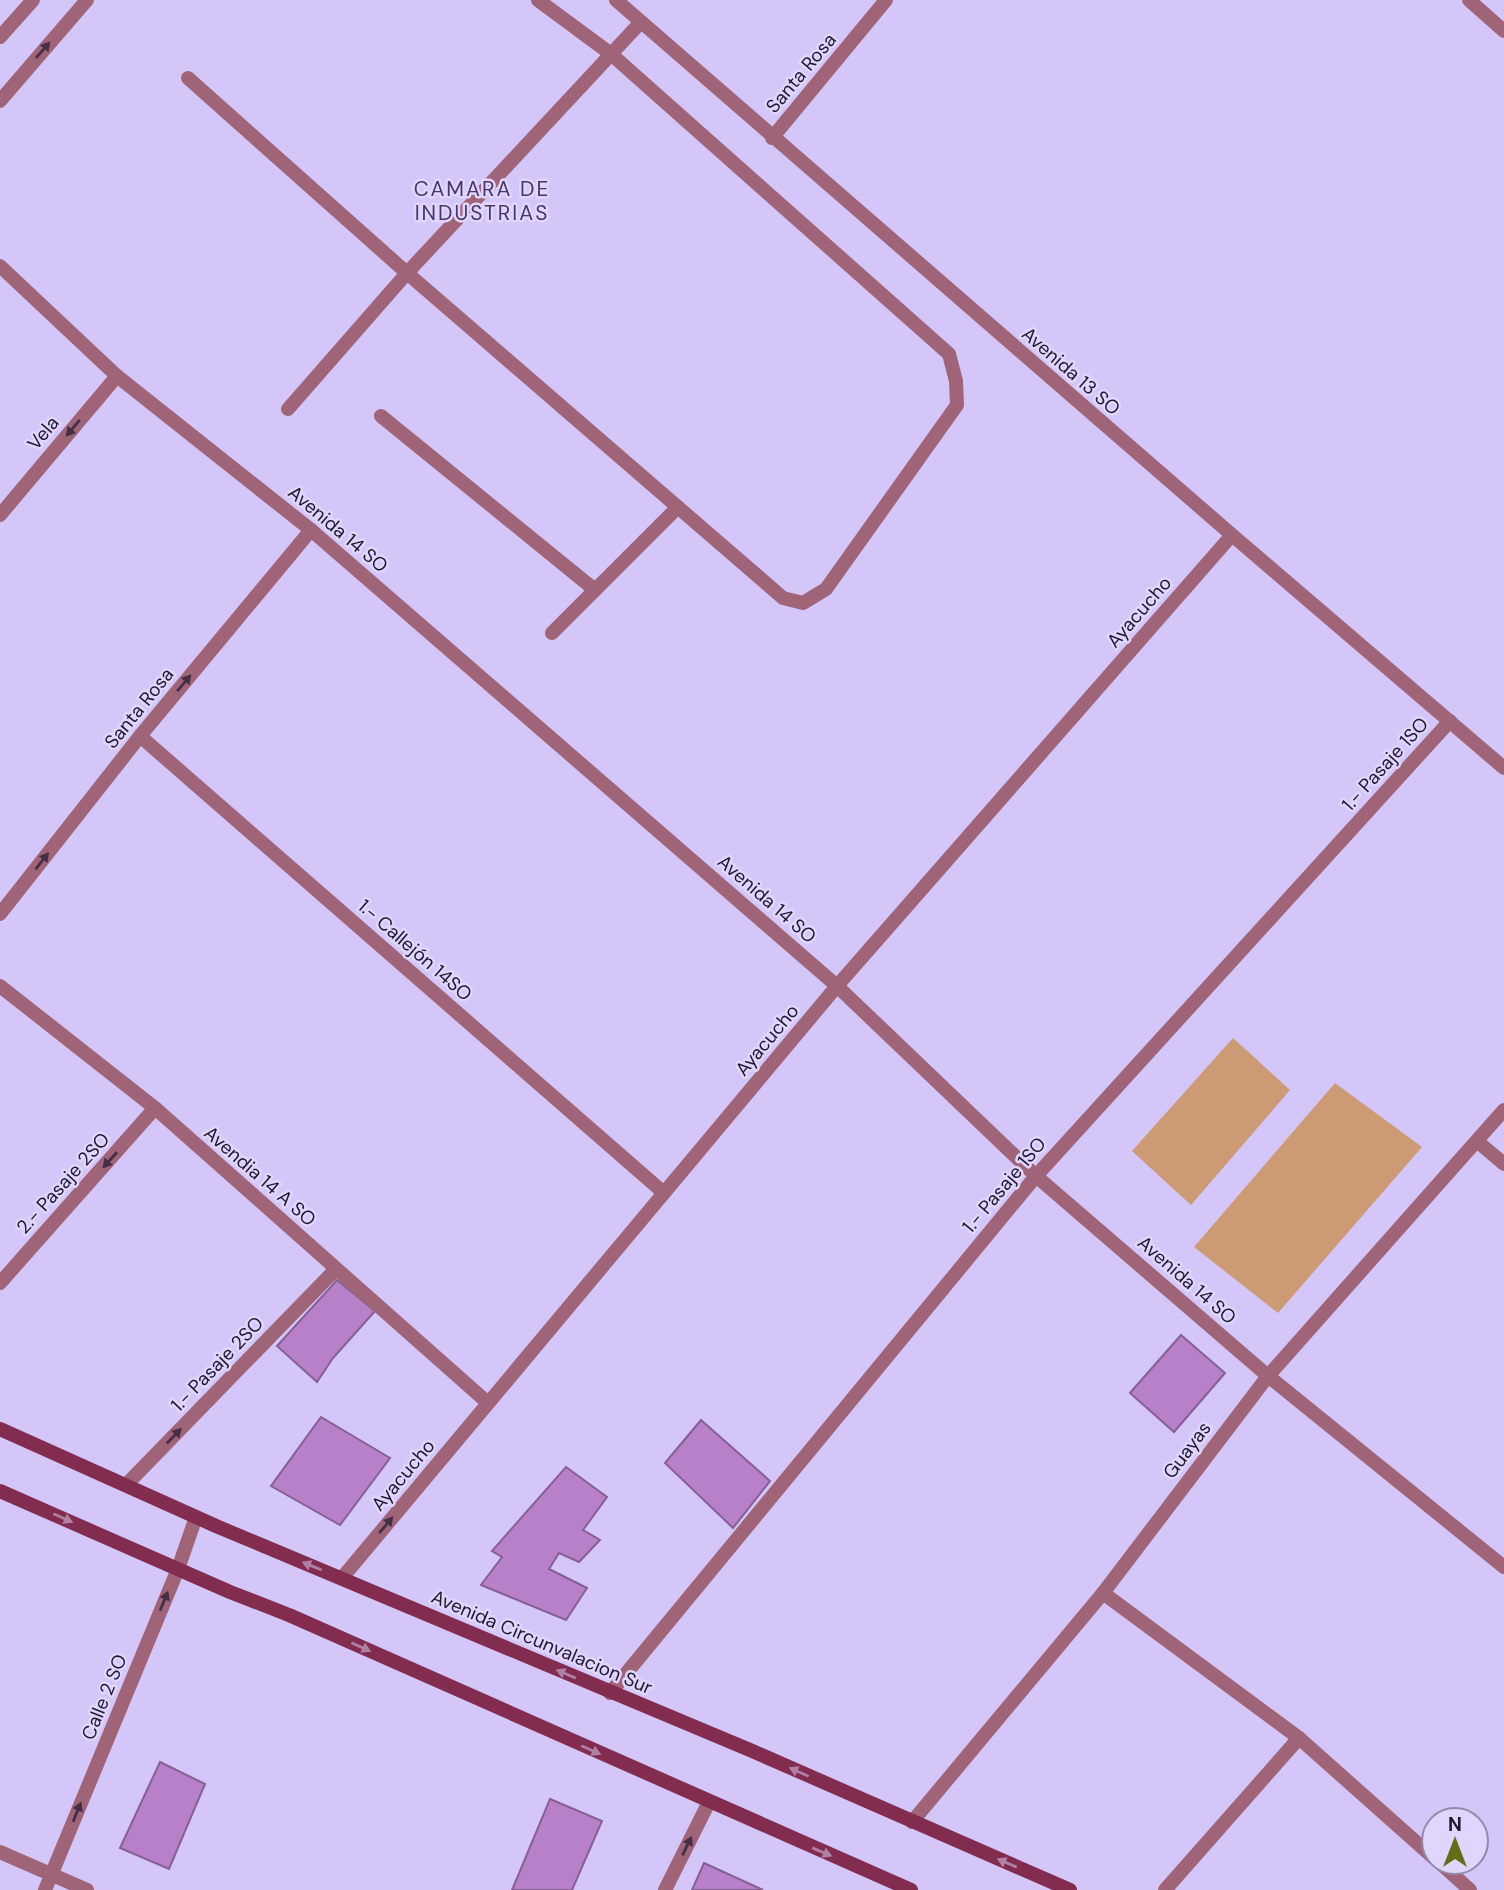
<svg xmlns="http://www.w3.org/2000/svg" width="1504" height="1890" viewBox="0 0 1504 1890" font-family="'DM Sans',sans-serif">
<rect width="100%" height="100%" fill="#d4c6f9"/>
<g fill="#cc9a75">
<path d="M1233 1038 1290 1090 1191 1205 1132 1151Z"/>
<path d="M1335 1083 1422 1147 1278 1313 1194 1247Z"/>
</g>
<g fill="#b880c9" stroke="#865f93" stroke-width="2">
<path d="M337 1280 375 1311 333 1358 317 1382 277 1346Z"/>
<path d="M1181 1335 1225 1373 1174 1432 1130 1393Z"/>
<path d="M321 1417 390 1458 340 1525 271 1486Z"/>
<path d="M701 1420 770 1481 733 1528 665 1463Z"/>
<path d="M566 1467 607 1497 583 1530 600 1540 579 1562 559 1553 549 1569 587 1588 566 1620 481 1585 502 1557 492 1551Z"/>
<path d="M160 1762 205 1784 169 1869 120 1848Z"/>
<path d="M550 1799 602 1821 572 1890H512Z"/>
<path d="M704 1863 763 1890H692Z"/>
</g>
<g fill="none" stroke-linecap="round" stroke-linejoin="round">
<g stroke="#a06478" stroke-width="14">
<path d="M188 78 407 273 641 22"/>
<path d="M288 409 407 273 783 598 803 603 826 589 957 405 956 381 949 354 611 54 538 0"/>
<path d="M381 416 595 590"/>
<path d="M552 633 678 507"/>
</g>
<g stroke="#a06478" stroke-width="14">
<path d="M616 0 1232 535 1504 768"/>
<path d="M1469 0 1504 31"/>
<path d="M772 138 886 0"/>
<path d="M0 266 117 376 311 530 837 986 1036 1176 1268 1376 1504 1567"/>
<path d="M0 515 117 376"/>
<path d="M140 736 664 1193"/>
<path d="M0 914 140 736 311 530"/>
<path d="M0 986 155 1108 488 1403"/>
<path d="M1478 1142 1504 1164"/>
<path d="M0 1283 155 1108"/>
<path d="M126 1485 336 1269"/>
<path d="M342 1578 837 986 1232 535"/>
<path d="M1103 1593 1299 1738 1434 1858"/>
<path d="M610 1693 1036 1176 1450 721"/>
<path d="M912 1822 1103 1593 1268 1376 1504 1110"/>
<path d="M0 1852 87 1890"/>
<path d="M1439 1862 1470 1890"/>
<path d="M45 1890 178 1569 196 1517"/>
<path d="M665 1890 709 1802"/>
<path d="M1165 1890 1299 1738"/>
</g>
<g stroke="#a06478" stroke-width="14">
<path d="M0 37 33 0"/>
<path d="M0 101 87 0"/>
</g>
<g stroke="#822c50" stroke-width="14">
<path d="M0 1429 216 1526 750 1750 1070 1890"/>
<path d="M0 1491 230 1592 289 1615 911 1890"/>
</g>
</g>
<defs><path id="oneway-solid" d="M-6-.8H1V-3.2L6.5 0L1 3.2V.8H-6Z" transform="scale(1.75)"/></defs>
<g fill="#462f46">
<use href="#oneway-solid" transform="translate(43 50) rotate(-49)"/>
<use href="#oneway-solid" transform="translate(73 428) rotate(130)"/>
<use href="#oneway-solid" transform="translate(184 683) rotate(-50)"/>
<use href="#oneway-solid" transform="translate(42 861) rotate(-52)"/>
<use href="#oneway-solid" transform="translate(110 1160) rotate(132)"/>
<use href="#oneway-solid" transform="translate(174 1436) rotate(-46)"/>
<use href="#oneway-solid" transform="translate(386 1525) rotate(-50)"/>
<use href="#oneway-solid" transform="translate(164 1601) rotate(-68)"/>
<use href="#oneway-solid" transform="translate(77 1812) rotate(-68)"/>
<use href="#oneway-solid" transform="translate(687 1846) rotate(-64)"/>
</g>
<g fill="#b180a6">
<use href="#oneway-solid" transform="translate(63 1518) rotate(24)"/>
<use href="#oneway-solid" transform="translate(312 1566) rotate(-158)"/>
<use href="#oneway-solid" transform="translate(361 1647) rotate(24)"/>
<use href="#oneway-solid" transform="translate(566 1674) rotate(-157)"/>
<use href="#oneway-solid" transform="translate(591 1750) rotate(24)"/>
<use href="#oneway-solid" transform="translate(799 1772) rotate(-156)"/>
<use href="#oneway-solid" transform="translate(822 1852) rotate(23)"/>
<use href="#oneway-solid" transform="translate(1007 1863) rotate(-157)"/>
</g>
<g text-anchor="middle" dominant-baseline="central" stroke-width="5" stroke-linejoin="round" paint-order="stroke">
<g font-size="19" fill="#201830" stroke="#e0d5fc">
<text transform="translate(801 73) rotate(-50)">Santa Rosa</text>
<text transform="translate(1071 371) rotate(41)">Avenida 13 SO</text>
<text transform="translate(43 433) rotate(-50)">Vela</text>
<text transform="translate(338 529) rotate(40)">Avenida 14 SO</text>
<text transform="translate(1139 612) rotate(-49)">Ayacucho</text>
<text transform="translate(139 708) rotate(-51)">Santa Rosa</text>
<text transform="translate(1385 764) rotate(-48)">1.- Pasaje 1SO</text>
<text transform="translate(767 899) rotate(41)">Avenida 14 SO</text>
<text transform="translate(415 950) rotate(41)">1.- Callejón 14SO</text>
<text transform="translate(767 1040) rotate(-50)">Ayacucho</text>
<text transform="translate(260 1176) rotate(41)">Avendia 14 A SO</text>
<text transform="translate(63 1183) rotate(-48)">2.- Pasaje 2SO</text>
<text transform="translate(1004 1185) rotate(-50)">1.- Pasaje 1SO</text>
<text transform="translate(1187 1280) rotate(41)">Avenida 14 SO</text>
<text transform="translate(217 1364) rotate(-46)">1.- Pasaje 2SO</text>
<text transform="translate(1187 1450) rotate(-53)">Guayas</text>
<text transform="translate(403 1475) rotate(-50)">Ayacucho</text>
<text transform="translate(542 1642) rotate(23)">Avenida Circunvalacion Sur</text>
<text transform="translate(104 1697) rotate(-68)">Calle 2 SO</text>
</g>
<g font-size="21" letter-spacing="2" fill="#48366b" stroke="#e0d5fc">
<text x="482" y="189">CAMARA DE<tspan x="482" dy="24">INDUSTRIAS</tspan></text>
</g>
</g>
<g transform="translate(1455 1841)"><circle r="33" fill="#e0d5fc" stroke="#9389aa" stroke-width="2"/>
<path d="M0-5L12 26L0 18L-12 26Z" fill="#616e17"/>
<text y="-10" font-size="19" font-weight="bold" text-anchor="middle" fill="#201830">N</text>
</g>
</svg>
